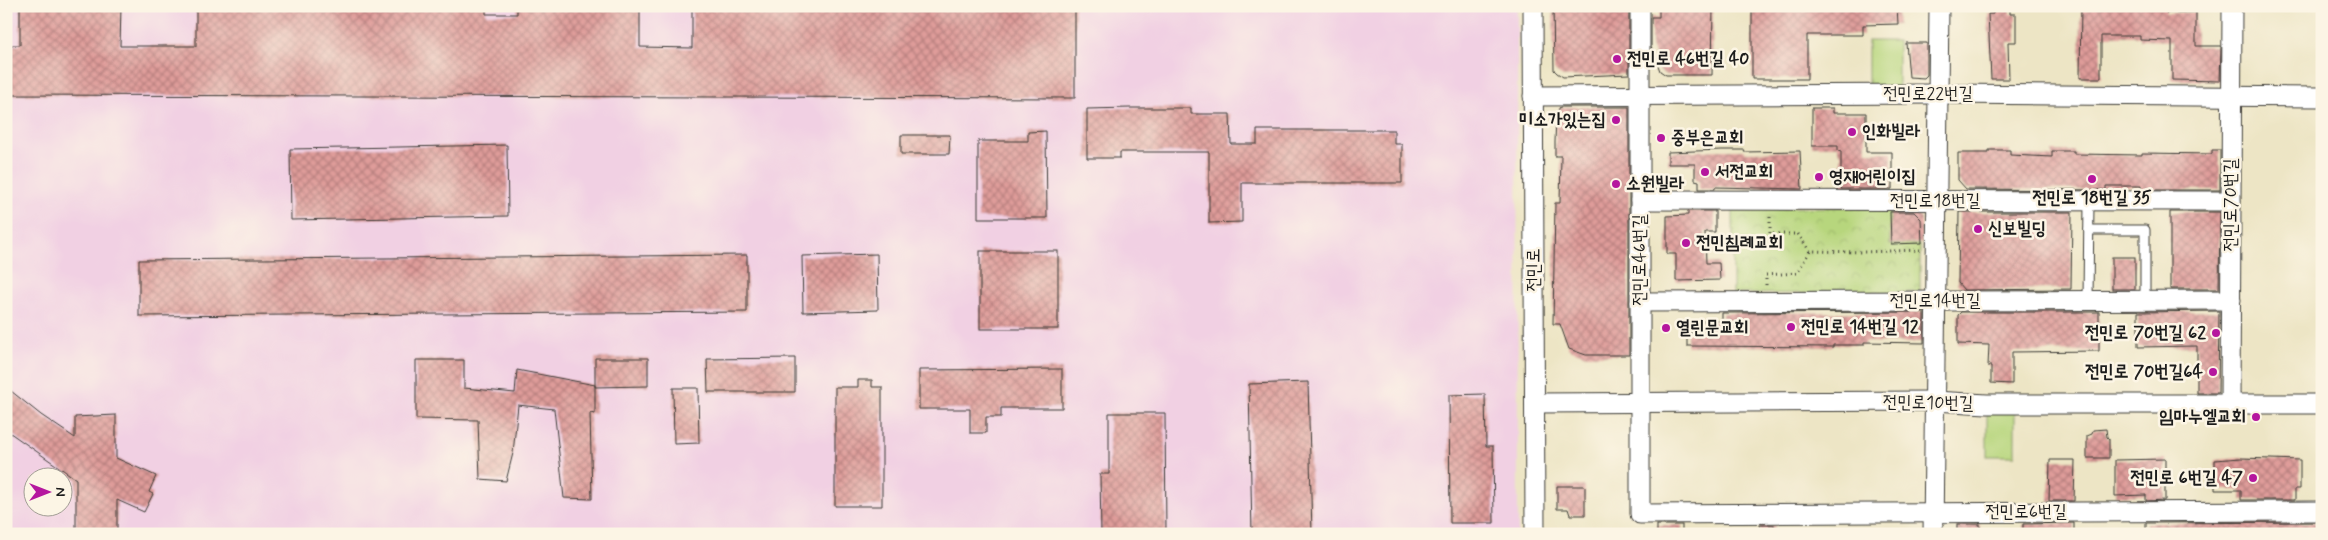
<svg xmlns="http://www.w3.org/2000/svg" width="2328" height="540" viewBox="0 0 2328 540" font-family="Mynerve,'Poor Story',sans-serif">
<defs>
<pattern id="park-crowns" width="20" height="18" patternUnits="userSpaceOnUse" patternTransform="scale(1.25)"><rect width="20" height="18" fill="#b7d67d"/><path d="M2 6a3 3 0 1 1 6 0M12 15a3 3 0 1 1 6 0" fill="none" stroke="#9db76b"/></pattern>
<pattern id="building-cross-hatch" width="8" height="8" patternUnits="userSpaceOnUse" patternTransform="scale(1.25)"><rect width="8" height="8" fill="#df9c9a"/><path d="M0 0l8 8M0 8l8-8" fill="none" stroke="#b47e7d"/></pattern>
</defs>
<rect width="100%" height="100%" fill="#fcf5e5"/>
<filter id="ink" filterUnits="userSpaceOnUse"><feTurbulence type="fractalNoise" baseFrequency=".02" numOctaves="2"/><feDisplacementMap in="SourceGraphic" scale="10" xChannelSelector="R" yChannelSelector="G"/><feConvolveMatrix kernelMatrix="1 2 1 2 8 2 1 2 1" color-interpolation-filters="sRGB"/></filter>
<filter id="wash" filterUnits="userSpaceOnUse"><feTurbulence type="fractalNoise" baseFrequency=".0096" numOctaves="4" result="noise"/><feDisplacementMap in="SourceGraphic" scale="20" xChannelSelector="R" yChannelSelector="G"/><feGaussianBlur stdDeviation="1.12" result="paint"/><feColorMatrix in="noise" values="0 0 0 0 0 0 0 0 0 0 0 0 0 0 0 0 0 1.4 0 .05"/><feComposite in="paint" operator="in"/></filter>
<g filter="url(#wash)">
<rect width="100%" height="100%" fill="#ede5c5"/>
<path fill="#f1d0e3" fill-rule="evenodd" d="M6 6H1517L1518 534H6ZM32 478H62V508H32Z"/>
<g fill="#b7d67d" stroke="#6a794c">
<rect x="1868" y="41" width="30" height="46"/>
<rect x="1987" y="404" width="28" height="52"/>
</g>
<path fill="url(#park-crowns)" stroke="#6a794c" d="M1890 207V245H1920V292L1733 294V208Z"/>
<g id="blocks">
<g fill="url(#building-cross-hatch)">
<path d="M20 6H121L120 46H196V6H486V14H517V6H640V47L692 48V6H1075V98L6 95V45H20Z"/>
<path d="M1553 6H1629V74L1563 77 1557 73 1554 70Z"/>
<path d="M1659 6H1713L1712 75H1666L1660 71 1651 46V17H1659Z"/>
<path d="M1762 6H1897L1898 24 1863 25V35H1807V79H1752V8Z"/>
<path d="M1993 6H2010V14H2016V42H2008L2009 79H1991L1988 14H1993Z"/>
<path d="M2081 6H2166V13L2196 12V46H2221L2220 81 2172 80V41L2140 40V36H2101V78H2080Z"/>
<path d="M1906 43H1927V75L1924 78 1909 77Z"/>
<path d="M1560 107H1629V355H1586L1569 349 1560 324H1553L1555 203H1560L1561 156H1555V142L1556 114Z"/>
<path d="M1130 108H1191V114H1230L1231 144H1257V130H1394V144H1402V183H1242V222L1209 223V152H1120V158H1087V109Z"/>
<path d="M1812 108H1833V113H1866V152H1892V189H1841V152L1838 151V146H1812Z"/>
<path d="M1046 131 1047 218H978V141H1028V132Z"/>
<path d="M901 135H950L949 154H901Z"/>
<path d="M507 145 508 216 291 220 290 149Z"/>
<path d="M1722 150H1745L1744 152 1800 151 1802 189 1715 187V189H1699V181L1695 180V164H1668V152Z"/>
<path d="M1989 150H2010V155L2052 157V151H2074V154L2142 155V153L2212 154V150H2220V190H2141V186H2106V190L1966 189 1958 180V153H1989Z"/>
<path d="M1688 211H1715V232H1705L1706 263H1719L1720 280 1676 281V254H1667V216L1688 215Z"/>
<path d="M1890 212H1914L1921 219 1922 243 1891 244Z"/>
<path d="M1959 212H2072L2071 289 1964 290 1958 283Z"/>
<path d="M2170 212H2220L2219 289H2170Z"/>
<rect x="980" y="251" width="78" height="78"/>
<path d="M877 254 878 310 803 312 802 256Z"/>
<path d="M747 255V312L139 316V260Z"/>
<rect x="2112" y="257" width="23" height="32"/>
<path d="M2219 311 2218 393H2197V346L2138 347V312Z"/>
<path d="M1924 312V343L1864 342V345H1833V347L1687 346V333H1693V324H1697V321H1722V313Z"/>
<path d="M1961 312H2099V351L2012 352V384L1991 383V366H1988L1989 345 1958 344V315Z"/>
<path d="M595 358H648V386L595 387Z"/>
<path d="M795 358V392H708L707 359Z"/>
<path d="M416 360H464V388L515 393 517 370 595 385V414L590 413 592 499 564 498 554 409 518 405 513 453 506 481 480 479 478 420 416 419Z"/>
<path d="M1062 369V408H1001V417H986V433H970V409H919V370Z"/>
<path d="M858 380H872V387H882V506H835V387H858Z"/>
<path d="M1308 382 1312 534H1252L1249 384Z"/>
<path d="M6 387 41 415 75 438V417L116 415V458L156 476 149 492 153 494 144 512 117 500V534H76V479L6 430Z"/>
<path d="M673 388H698L699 443 674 444Z"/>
<path d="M1485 394 1486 446H1493L1494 523H1450L1449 395Z"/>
<path d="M1109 413H1165L1166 534H1101L1100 474H1109Z"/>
<path d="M2106 429 2107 437 2109 439V458H2087V436L2092 434 2093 430Z"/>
<path d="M2241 458 2300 460V489H2295V500H2241V490H2215V460Z"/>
<path d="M2165 459V500L2146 501V495L2115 496V460Z"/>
<path d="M2050 460H2075L2074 501H2049Z"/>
<path d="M1557 486H1585V515H1570L1568 509H1557Z"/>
<path d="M2322 522V534H2146V523Z"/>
<path d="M2074 523V534H2023V524Z"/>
<rect x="1957" y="524" width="23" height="10"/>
<rect x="1657" y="525" width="25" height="9"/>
<rect x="1760" y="525" width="14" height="9"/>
</g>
</g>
</g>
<g filter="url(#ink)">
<use href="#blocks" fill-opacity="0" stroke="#3b3a35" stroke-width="1"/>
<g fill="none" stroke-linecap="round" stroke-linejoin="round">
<defs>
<g id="lane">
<path d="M2089 230H2145V301"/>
<path d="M2088 301 2089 201"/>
</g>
<g id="street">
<path d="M1533 6 1535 534"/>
<path d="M1640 6V514L2322 511"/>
<path d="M1533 96 1938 94 2322 97"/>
<path d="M1640 200 2231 201"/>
<path d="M1640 302 2231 300"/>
<path d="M1535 403 1934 401 1987 404H2322"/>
<path d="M2230 404 2232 6"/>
<path d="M1933 534 1939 6"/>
</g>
</defs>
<use href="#lane" stroke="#3b3a35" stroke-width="11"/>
<use href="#street" stroke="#3b3a35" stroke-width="21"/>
<g stroke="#3b3a35" stroke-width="3" stroke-dasharray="1 4" stroke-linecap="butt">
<path d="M1770 217V234H1798L1810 251 1863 252 1920 250"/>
<path d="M1766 285V275L1797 273 1810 251"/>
</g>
<use href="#lane" stroke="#fff" stroke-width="9"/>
<use href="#street" stroke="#fff" stroke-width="19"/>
</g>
</g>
<g fill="#b5179e" stroke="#fcf5e5" stroke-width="2">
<circle cx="1617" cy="59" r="5"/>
<circle cx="1616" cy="120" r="5"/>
<circle cx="1852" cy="132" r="5"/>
<circle cx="1661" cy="138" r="5"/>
<circle cx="1705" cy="172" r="5"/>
<circle cx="1819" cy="177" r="5"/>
<circle cx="2092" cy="179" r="5"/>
<circle cx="1616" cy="184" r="5"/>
<circle cx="1978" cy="229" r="5"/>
<circle cx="1686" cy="243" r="5"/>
<circle cx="1791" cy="327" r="5"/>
<circle cx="1666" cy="328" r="5"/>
<circle cx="2216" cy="333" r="5"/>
<circle cx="2213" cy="372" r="5"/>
<circle cx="2256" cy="417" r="5"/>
<circle cx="2253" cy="478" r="5"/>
</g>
<g text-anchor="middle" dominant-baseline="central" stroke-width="5" stroke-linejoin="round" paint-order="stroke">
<g font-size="18" font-weight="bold" fill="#1c1c1c" stroke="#fcf5e5" text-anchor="start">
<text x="1627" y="59">전민로 46번길 40</text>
<text x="1606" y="120" text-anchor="end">미소가있는집</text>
<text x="1862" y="132">인화빌라</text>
<text x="1671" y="138">중부은교회</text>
<text x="1715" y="172">서전교회</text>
<text x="1829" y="177">영재어린이집</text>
<text x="1626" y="184">소원빌라</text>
<text x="2092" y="198" text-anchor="middle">전민로 18번길 35</text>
<text x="1988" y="229">신보빌딩</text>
<text x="1696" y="243">전민침례교회</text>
<text x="1801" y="327">전민로 14번길 12</text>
<text x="1676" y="328">열린문교회</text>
<text x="2206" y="333" text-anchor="end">전민로 70번길 62</text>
<text x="2203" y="372" text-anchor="end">전민로 70번길64</text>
<text x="2246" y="417" text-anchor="end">임마누엘교회</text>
<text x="2243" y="478" text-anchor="end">전민로 6번길 47</text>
</g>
<g font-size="18" fill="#1c1c1c" stroke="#fcf5e5">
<text x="1928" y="94">전민로22번길</text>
<text x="1935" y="201">전민로18번길</text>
<text transform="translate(2231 205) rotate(-90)">전민로70번길</text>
<text transform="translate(1640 260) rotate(-90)">전민로46번길</text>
<text transform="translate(1534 270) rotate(-90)">전민로</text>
<text x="1935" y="301">전민로14번길</text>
<text transform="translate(1928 403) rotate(1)">전민로10번길</text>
<text x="2026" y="512">전민로6번길</text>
</g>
</g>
<rect width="2328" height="540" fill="none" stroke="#fcf5e5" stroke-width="25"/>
<g transform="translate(48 492) rotate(90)"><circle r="24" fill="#fcf5e5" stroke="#a29e95"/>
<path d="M0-4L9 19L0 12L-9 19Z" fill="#b5179e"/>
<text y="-8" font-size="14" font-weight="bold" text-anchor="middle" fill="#1c1c1c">N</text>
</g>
</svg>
